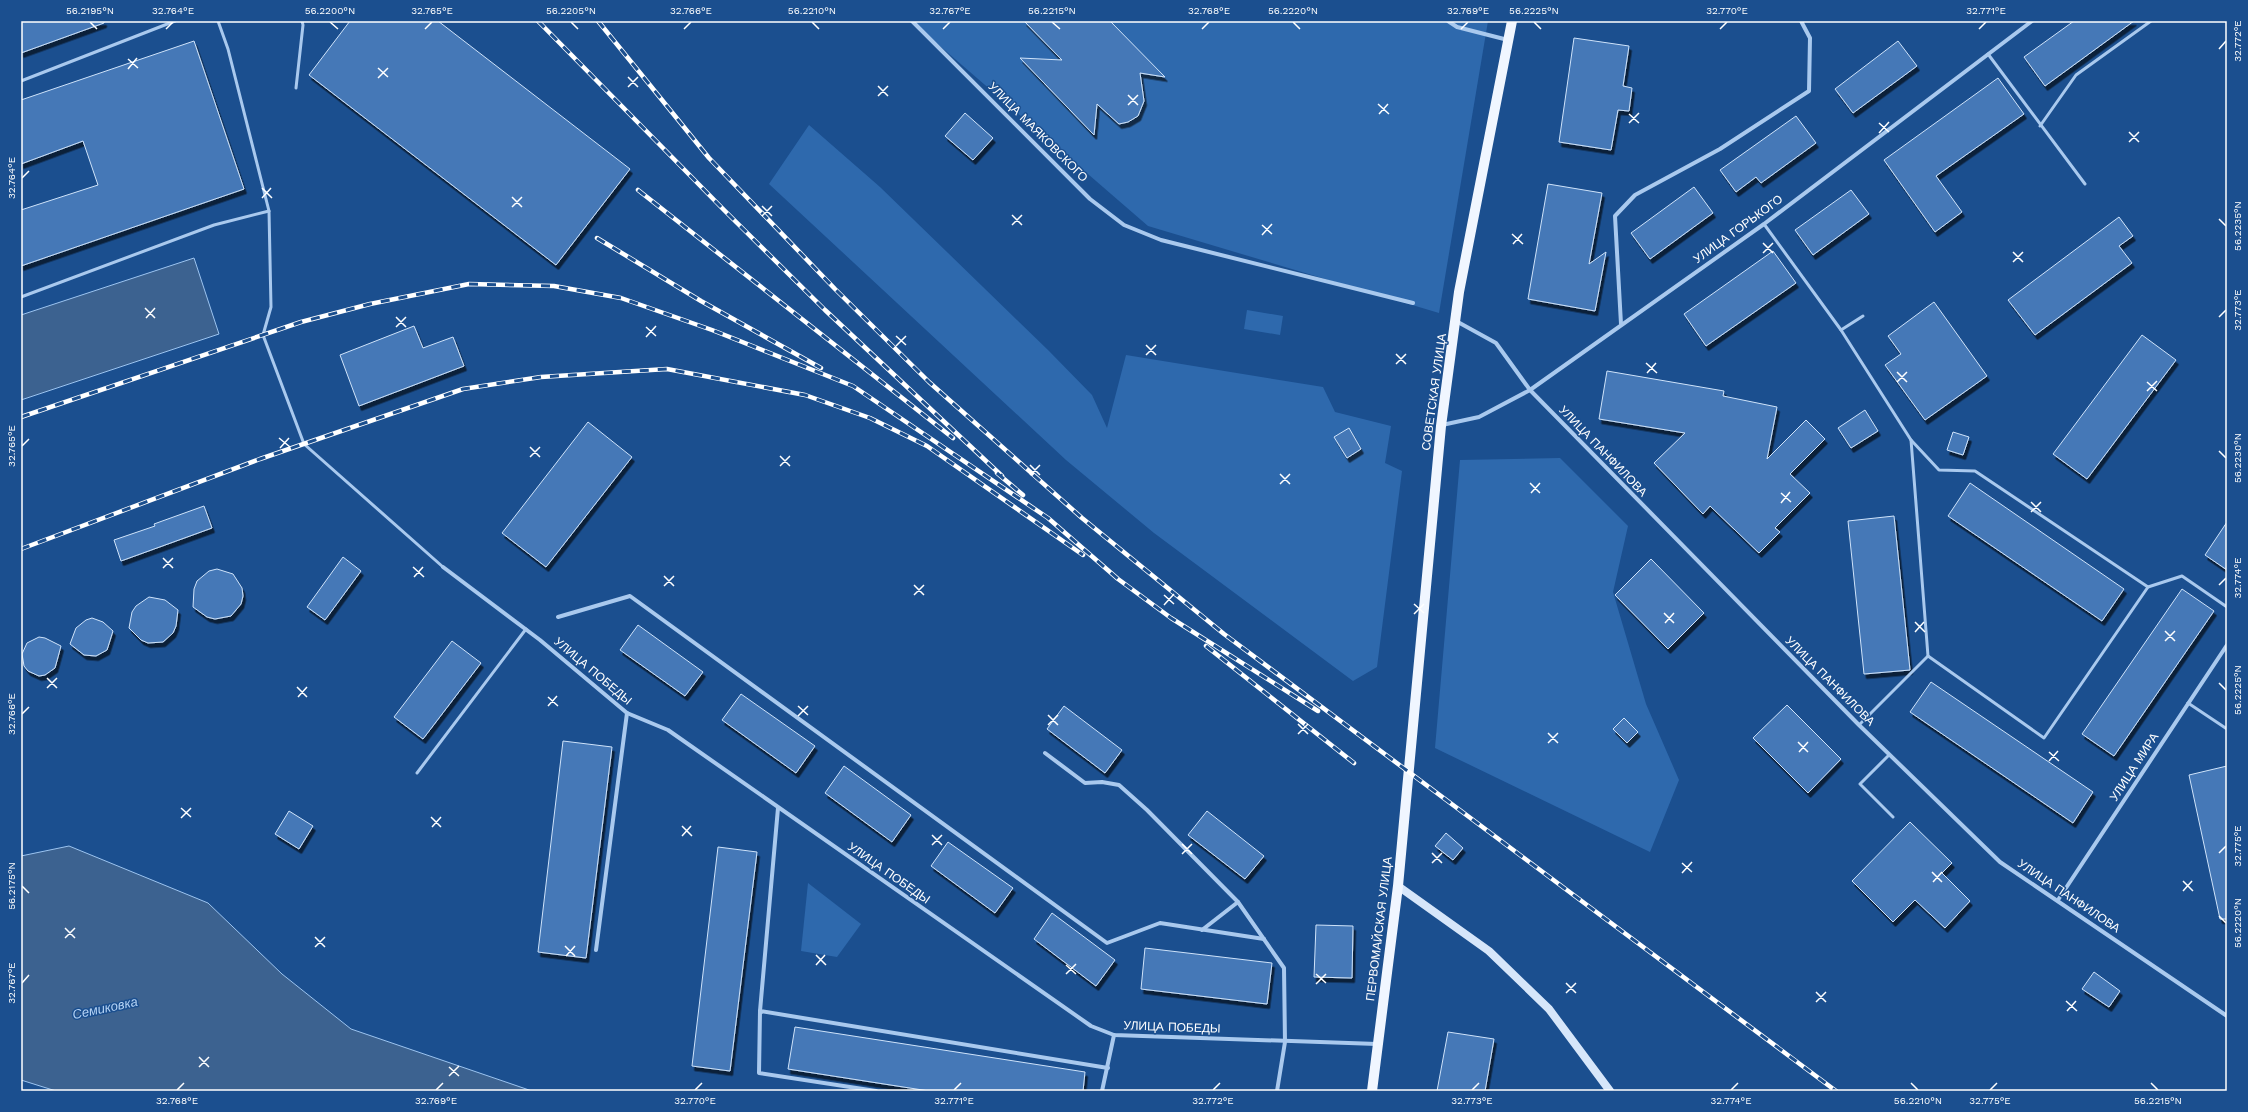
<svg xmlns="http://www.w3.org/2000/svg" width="2248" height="1112" viewBox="0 0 2248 1112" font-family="'Work Sans',sans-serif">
<defs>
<filter id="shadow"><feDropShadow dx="2.5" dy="4.5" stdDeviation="0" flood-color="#0009"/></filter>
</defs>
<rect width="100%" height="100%" fill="#1b4f8f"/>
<g fill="#2e69ad">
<path d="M911 21H1488L1439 313 1148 226Z"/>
<path d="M809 125 880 187 1049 351 1092 395 1107 428 1126 355 1323 387 1335 412 1391 426 1385 463 1402 471 1377 667 1353 681 1154 533 1066 460 769 184Z"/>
<path d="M1247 310 1283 316 1280 335 1244 329Z"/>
<path d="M1560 458 1628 526 1613 592 1646 704 1679 780 1650 852 1435 748 1460 460Z"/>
<path d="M808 883 861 924 837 957 801 951Z"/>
</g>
<g fill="#3c6290" stroke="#9cc4f0">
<path d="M194 258 219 334 21 400V315Z"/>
<path d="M69 846 208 903 282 974 351 1029 532 1091H56L21 1080V856Z"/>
</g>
<g fill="#4478b7" stroke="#cfe3fa" filter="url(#shadow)">
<path d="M21 21H104V23L21 53Z"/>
<path d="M350 21H438L630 169 556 265 309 75Z"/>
<path d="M1024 21H1110L1165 77 1140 73 1144 101 1138 116 1128 122 1119 124 1097 104 1094 135 1020 58 1062 60Z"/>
<path d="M2074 21H2134L2045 86 2024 57Z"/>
<path d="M1574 38 1629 46 1623 86 1632 88 1629 111 1618 110 1611 150 1559 142Z"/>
<path d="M194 41 244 189 21 266V210L98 185 83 141 21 164V100Z"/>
<path d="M1898 41 1917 66 1853 113 1835 89Z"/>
<path d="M1998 78 2024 114 1936 176 1962 212 1935 232 1884 160Z"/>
<path d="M965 113 993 138 973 160 945 136Z"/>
<path d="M1796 116 1816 143 1761 183 1756 177 1736 192 1720 170Z"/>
<path d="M1548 184 1602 193 1589 264 1606 252 1595 311 1528 299Z"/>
<path d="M1694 187 1713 213 1650 259 1631 233Z"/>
<path d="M1851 190 1869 214 1813 255 1795 230Z"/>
<path d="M2119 217 2133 236 2119 246 2132 263 2035 335 2008 300Z"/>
<path d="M1773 251 1796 283 1706 346 1684 314Z"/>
<path d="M1934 302 1987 376 1925 420 1885 365 1901 354 1888 336Z"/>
<path d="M414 326 423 348 453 337 464 366 359 406 340 355Z"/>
<path d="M2142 335 2176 360 2087 479 2053 454Z"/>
<path d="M1607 371 1724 391 1723 396 1777 407 1767 459 1806 420 1825 439 1790 474 1810 493 1775 528 1780 532 1759 553 1710 506 1703 514 1654 463 1685 433 1599 419Z"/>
<path d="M1865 410 1878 431 1851 448 1838 428Z"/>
<path d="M588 422 632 457 546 567 502 533Z"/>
<path d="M1349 428 1361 449 1347 458 1334 437Z"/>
<path d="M1953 432 1969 437 1963 455 1947 450Z"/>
<path d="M1970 483 2124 589 2102 621 1948 516Z"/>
<path d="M204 506 212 528 121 561 114 540 155 526 154 524Z"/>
<path d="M1894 516 1910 670 1864 674 1848 521Z"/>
<path d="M2227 522V570L2205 555Z"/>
<path d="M343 557 361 571 325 620 307 607Z"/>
<path d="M1651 559 1704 613 1668 649 1615 595Z"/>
<path d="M217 569 233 574 242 588 243 596 241 604 231 616 215 619 207 617 193 607 194 589 197 581 209 571Z"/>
<path d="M2182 589 2214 611 2114 756 2082 734Z"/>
<path d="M149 597 165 600 178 610 176 626 173 633 163 642 148 643 141 640 129 628 132 612 136 606Z"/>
<path d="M92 618 103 622 113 631 107 650 96 656 84 655 70 644 76 628 86 620Z"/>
<path d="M638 625 703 672 685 696 620 650Z"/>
<path d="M39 637 45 638 61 646 55 668 45 675 39 676 28 671 24 666 22 654 27 643Z"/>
<path d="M452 641 481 663 423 739 394 717Z"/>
<path d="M1931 682 2093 792 2073 823 1910 712Z"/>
<path d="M741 694 815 746 796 773 722 720Z"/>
<path d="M1787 705 1841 759 1808 793 1753 738Z"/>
<path d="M1064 706 1122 750 1105 773 1047 729Z"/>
<path d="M1624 718 1638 732 1627 743 1613 729Z"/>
<path d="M563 741 612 747 586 958 538 952Z"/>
<path d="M844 766 911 815 892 842 825 793Z"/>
<path d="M2227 766V919H2220L2189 775Z"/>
<path d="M289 811 313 826 299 849 275 834Z"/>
<path d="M1207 811 1264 856 1245 879 1188 835Z"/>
<path d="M1910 822 1952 863 1942 873 1970 901 1945 928 1915 900 1893 922 1852 881Z"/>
<path d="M1446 833 1463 848 1453 860 1435 846Z"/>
<path d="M948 842 1013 888 995 913 931 866Z"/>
<path d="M718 847 757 852 730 1071 692 1066Z"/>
<path d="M1052 913 1115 960 1096 986 1034 939Z"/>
<path d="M1316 925 1353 926 1352 978 1314 977Z"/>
<path d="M1145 948 1272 963 1267 1004 1141 989Z"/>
<path d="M2094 972 2120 991 2109 1007 2082 989Z"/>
<path d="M795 1027 1085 1072 1083 1091H929L788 1069Z"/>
<path d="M1448 1032 1494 1039 1485 1091H1437Z"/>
</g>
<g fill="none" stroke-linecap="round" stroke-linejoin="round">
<g stroke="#a9c9ee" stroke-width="3">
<path d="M218 21 228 49 269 211 271 307 263 335 304 444 443 567"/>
<path d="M1988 54 2085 184"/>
<path d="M21 81 175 21"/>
<path d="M296 88 303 25 302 21"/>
<path d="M2040 126 2076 75 2151 21"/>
<path d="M1764 224 1841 330 1911 440 1928 656"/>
<path d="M21 297 214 225 269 211"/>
<path d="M1841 330 1863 316"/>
<path d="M1911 440 1939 470 1975 471 2148 587"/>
<path d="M2188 703 2227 729"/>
<path d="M1859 725 1928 656 2044 738 2148 587 2182 576 2227 607"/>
<path d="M1889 755 1860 784 1893 817"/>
<path d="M417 773 526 629"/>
</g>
<g stroke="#a9c9ee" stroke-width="4">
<path d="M912 21 1090 199 1124 225 1161 240 1413 303"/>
<path d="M1448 21 1457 27 1508 40"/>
<path d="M1456 321 1496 343 1530 390 1859 725 2000 862 2227 1016"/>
<path d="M1621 324 1615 216 1635 195 1720 149 1809 91 1810 38 1801 21"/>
<path d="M1442 425 1479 417 1530 390 1764 224 2032 21"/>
<path d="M443 567 540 640 627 713 668 730 1091 1026 1114 1035 1377 1044"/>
<path d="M558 617 630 596 1107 943 1160 923 1264 939"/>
<path d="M1045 753 1085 783 1102 782 1119 785 1147 810 1238 902 1284 968 1285 1042 1277 1091"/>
<path d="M2058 900 2227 645"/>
<path d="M1202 930 1238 902"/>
<path d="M596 950 627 713"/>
<path d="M760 1011 778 808"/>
<path d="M876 1091 759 1073 760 1011 1108 1068"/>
<path d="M1102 1091 1114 1035"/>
</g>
<path stroke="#d6e6fa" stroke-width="8" d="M1398 886 1489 951 1549 1009 1610 1091"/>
<path stroke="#f0f6ff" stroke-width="10" d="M1372 1091 1398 886 1441 426 1459 292 1512 21"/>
<defs>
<g id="rail">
<path d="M538 21 725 211 825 310 1002 476"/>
<path d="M598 21 709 158 835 289 929 382 1082 518 1224 634 1836 1091"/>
<path d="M638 190 953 438"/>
<path d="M597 238 701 301 821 368"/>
<path d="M21 417 301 322 370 304 469 284 554 286 621 298 712 330 853 386 1048 518 1118 579 1171 618 1318 711"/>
<path d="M997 473 1023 495"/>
<path d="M21 549 260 459 463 389 541 377 667 369 805 395 870 418 927 446 1083 555"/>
<path d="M1206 646 1354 763"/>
</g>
</defs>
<use href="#rail" stroke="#fff" stroke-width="4.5"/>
<use href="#rail" stroke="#1b4f8f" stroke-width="3" stroke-dasharray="9" stroke-linecap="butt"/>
</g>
<path fill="none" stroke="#fff" stroke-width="1.5" d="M90 22 97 29M330 22 338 29M571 22 578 29M812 22 819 29M1052 22 1060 29M1293 22 1300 29M1534 22 1541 29M166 29 173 22M425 29 432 22M684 29 691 22M943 29 950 22M1202 29 1209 22M1461 29 1468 22M1720 29 1727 22M1979 29 1986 22M2219 49 2226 41M128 59 138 68M378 68 388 77M128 69 137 58M628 77 638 87M378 78 388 68M878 86 888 96M628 87 638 77M1128 95 1138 105M878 96 888 86M1378 104 1389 114M1128 105 1138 95M1379 114 1388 104M1629 114 1639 123M1629 123 1639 113M1879 123 1889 132M2129 132 2139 142M1879 133 1889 122M2129 142 2139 132M22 178 29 171M262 188 272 198M512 197 522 207M262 198 271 188M762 206 772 216M512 207 522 197M1012 215 1022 225M762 216 772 206M2219 219 2226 226M1012 225 1022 215M1262 225 1272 234M1512 234 1523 244M1262 235 1272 224M1763 243 1773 253M1513 244 1522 234M2013 252 2023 262M1763 253 1773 243M2013 262 2023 252M145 308 155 318M396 317 406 327M2219 317 2226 310M146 318 155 308M396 327 406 317M646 327 656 336M896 336 906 345M646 337 656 326M1146 345 1156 355M896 346 906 336M1396 354 1406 364M1146 355 1156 345M1646 363 1657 373M1396 364 1406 354M1897 372 1907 382M1647 373 1656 363M1897 382 1907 372M2147 382 2157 391M2147 391 2157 381M279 438 290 447M22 446 29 439M530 447 540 457M280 448 289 438M2219 451 2226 458M780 456 790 466M530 457 540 447M1030 465 1040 475M780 466 790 456M1280 474 1290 484M1030 475 1040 465M1530 483 1540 493M1280 484 1290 474M1531 493 1540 483M1781 493 1791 502M2031 502 2041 512M1781 503 1790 492M2031 512 2041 502M163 558 173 568M413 567 424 577M163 568 173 558M664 576 674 586M414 577 423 567M914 585 924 595M2219 585 2226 578M664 586 674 576M914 595 924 585M1164 595 1174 604M1414 604 1424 613M1164 605 1174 594M1664 613 1674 623M1414 614 1424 604M1915 622 1925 632M1665 623 1674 613M2165 631 2175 641M1915 632 1924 622M2165 641 2175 631M47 678 57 688M2219 683 2226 690M297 687 307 697M47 688 57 678M298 697 307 687M548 697 558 706M548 706 557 696M798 706 808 715M22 714 29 707M1048 715 1058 725M798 716 808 706M1298 724 1308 734M1048 725 1058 715M1548 733 1558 743M1298 734 1308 724M1798 742 1808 752M1548 743 1558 733M1799 752 1808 742M2049 752 2059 761M2049 761 2058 751M181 808 191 817M431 817 441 827M181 818 191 808M682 826 692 836M432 827 441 817M932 835 942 845M682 836 691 826M1182 844 1192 854M932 845 942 835M1432 853 1442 863M2219 853 2226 846M1182 854 1192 844M1432 863 1442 853M1682 863 1692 872M1932 872 1942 882M1682 873 1692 862M2183 881 2193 891M1933 882 1942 872M22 886 29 893M2183 891 2192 881M2219 916 2226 923M65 928 75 938M315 937 325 947M65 938 75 928M565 946 575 956M315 947 325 937M816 955 826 965M566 956 575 946M816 965 825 955M1066 965 1076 974M1066 974 1076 964M1316 974 1326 983M22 983 29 975M1566 983 1576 993M1316 984 1326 974M1816 992 1826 1002M1566 993 1576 983M2066 1001 2077 1011M1816 1002 1826 992M2067 1011 2076 1001M199 1057 209 1067M199 1067 209 1057M449 1067 459 1076M449 1076 459 1066M1911 1083 1918 1090M2151 1083 2158 1090M177 1090 184 1083M436 1090 443 1083M695 1090 702 1083M954 1090 961 1083M1213 1090 1220 1083M1472 1090 1479 1083M1731 1090 1738 1083M1990 1090 1997 1083"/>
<g text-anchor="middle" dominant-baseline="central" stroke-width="3" stroke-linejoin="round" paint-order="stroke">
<g font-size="12" fill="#fff" stroke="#1b4f8f">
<text transform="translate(1038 132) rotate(45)">УЛИЦА МАЯКОВСКОГО</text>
<text transform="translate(1738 229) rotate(-36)">УЛИЦА ГОРЬКОГО</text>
<text transform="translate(1434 392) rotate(-82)">СОВЕТСКАЯ УЛИЦА</text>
<text transform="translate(1603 451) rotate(46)">УЛИЦА ПАНФИЛОВА</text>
<text transform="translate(593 671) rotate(40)">УЛИЦА ПОБЕДЫ</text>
<text transform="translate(1830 681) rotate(45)">УЛИЦА ПАНФИЛОВА</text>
<text transform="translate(2134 767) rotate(-57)">УЛИЦА МИРА</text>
<text transform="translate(889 873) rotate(35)">УЛИЦА ПОБЕДЫ</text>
<text transform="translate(2069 896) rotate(34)">УЛИЦА ПАНФИЛОВА</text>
<text transform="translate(1379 929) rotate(-83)">ПЕРВОМАЙСКАЯ УЛИЦА</text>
<text transform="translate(1172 1027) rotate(2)">УЛИЦА ПОБЕДЫ</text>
</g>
<g font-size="13" font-style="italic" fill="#b5d3f5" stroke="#1b4f8f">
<text transform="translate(105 1008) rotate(-12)">Семиковка</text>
</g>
</g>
<rect width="2248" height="1112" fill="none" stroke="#1b4f8f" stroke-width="44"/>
<rect x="22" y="22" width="2204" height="1068" fill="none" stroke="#fff" stroke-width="1.5"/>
<g font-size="10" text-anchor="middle" fill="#fff">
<text x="90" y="14">56.2195°N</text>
<text x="173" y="14">32.764°E</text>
<text x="330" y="14">56.2200°N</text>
<text x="432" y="14">32.765°E</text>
<text x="571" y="14">56.2205°N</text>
<text x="691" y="14">32.766°E</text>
<text x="812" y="14">56.2210°N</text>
<text x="950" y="14">32.767°E</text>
<text x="1052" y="14">56.2215°N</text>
<text x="1209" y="14">32.768°E</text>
<text x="1293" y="14">56.2220°N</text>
<text x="1468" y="14">32.769°E</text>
<text x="1534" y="14">56.2225°N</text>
<text x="1727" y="14">32.770°E</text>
<text x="1986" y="14">32.771°E</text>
<text transform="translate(2237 41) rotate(-90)" y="4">32.772°E</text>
<text transform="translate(11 178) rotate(-90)" y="4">32.764°E</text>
<text transform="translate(2237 226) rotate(-90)" y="4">56.2235°N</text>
<text transform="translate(2237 310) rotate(-90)" y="4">32.773°E</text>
<text transform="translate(11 446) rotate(-90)" y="4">32.765°E</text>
<text transform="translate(2237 458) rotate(-90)" y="4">56.2230°N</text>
<text transform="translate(2237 578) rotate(-90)" y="4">32.774°E</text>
<text transform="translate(2237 690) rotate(-90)" y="4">56.2225°N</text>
<text transform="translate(11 714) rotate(-90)" y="4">32.766°E</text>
<text transform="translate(2237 846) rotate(-90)" y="4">32.775°E</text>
<text transform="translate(11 886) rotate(-90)" y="4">56.2175°N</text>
<text transform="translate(2237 923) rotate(-90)" y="4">56.2220°N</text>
<text transform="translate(11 983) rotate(-90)" y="4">32.767°E</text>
<text x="177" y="1104">32.768°E</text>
<text x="436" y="1104">32.769°E</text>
<text x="695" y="1104">32.770°E</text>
<text x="954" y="1104">32.771°E</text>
<text x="1213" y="1104">32.772°E</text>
<text x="1472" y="1104">32.773°E</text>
<text x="1731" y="1104">32.774°E</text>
<text x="1918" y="1104">56.2210°N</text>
<text x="1990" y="1104">32.775°E</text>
<text x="2158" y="1104">56.2215°N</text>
</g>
</svg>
